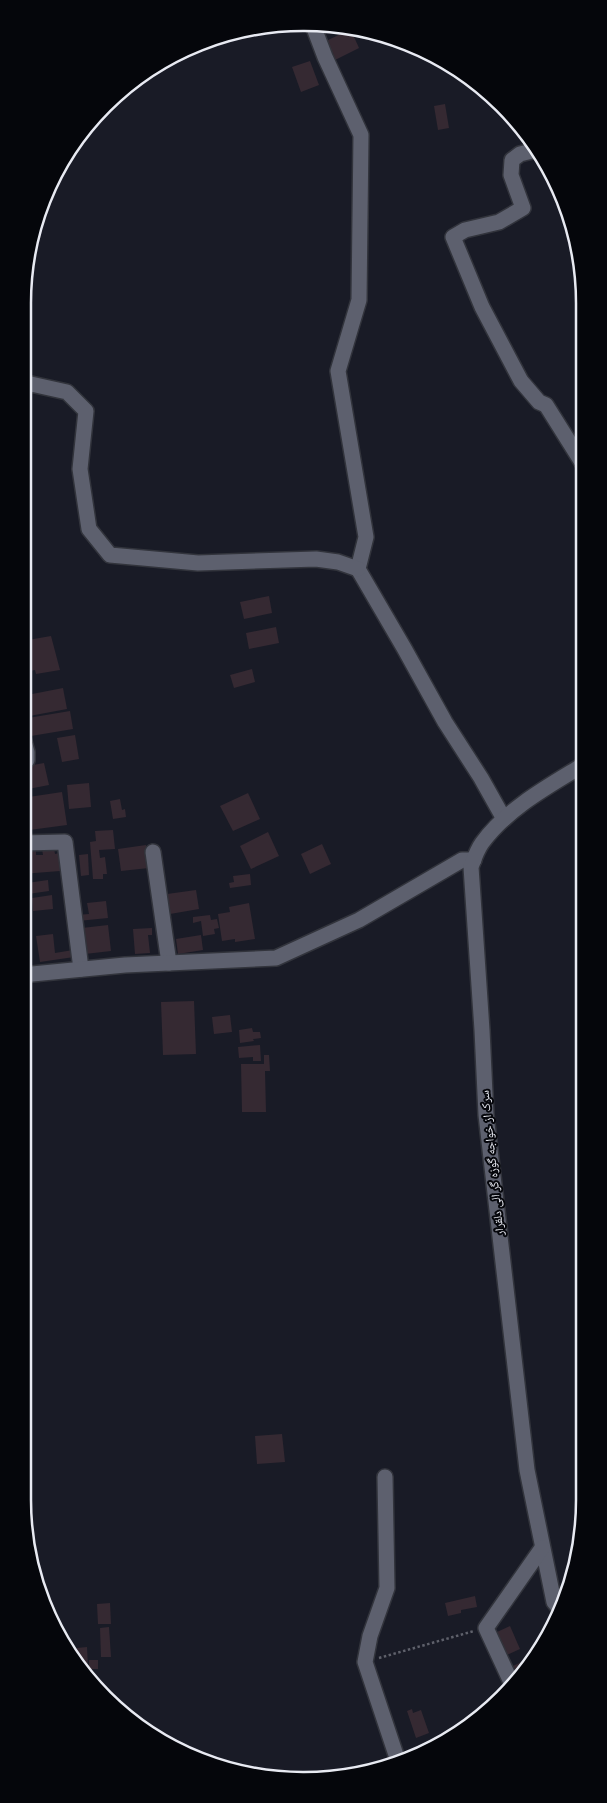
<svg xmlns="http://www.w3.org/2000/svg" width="607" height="1803" viewBox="0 0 607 1803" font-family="Helvetica,'Noto Naskh Arabic',sans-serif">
<rect width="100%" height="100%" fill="#191b26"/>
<g fill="#352932">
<path d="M349 30H351L359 48 335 60 326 41Z"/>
<path d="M310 61 319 85 301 92 292 67Z"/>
<path d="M445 104 449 128 438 130 434 106Z"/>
<path d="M269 596 272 613 244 619 240 602Z"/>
<path d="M276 627 279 643 249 649 246 633Z"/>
<path d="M51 636 60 670 36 674 35 670 30 671 27 655 22 656V641Z"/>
<path d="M252 669 255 682 234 688 230 675Z"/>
<path d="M63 688 67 709 24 717 22 696Z"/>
<path d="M70 711 73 729 31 736 28 718Z"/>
<path d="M75 735 79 759 62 762 57 738Z"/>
<path d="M44 763 49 785 23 790 22 767Z"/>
<path d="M89 783 91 807 69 809 67 785Z"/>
<path d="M62 792 67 825 22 831V798Z"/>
<path d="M248 793 260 819 233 831 220 806Z"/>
<path d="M120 799 122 810 125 809 126 817 113 819 110 801Z"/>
<path d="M113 830 115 849 99 850 100 858 105 857 107 874H103V879H93L90 842 96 841 95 831Z"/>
<path d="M268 832 279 856 251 869 240 846Z"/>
<path d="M322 844 331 864 310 874 301 854Z"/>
<path d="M146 845 149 868 121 871 118 849Z"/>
<path d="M54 848 55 854 59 853 60 871 22 874V856H26L25 850H36V855H43L42 849Z"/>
<path d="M88 854 89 875 81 876 79 855Z"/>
<path d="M250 874 251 885 230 888 229 883 234 882 233 876Z"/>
<path d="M48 880 49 891 28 894 27 883Z"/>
<path d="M22 887 30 929 22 930Z"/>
<path d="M196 890 199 909 170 914 167 894Z"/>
<path d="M52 895 53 909 33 911 32 898Z"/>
<path d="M106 901 108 918 78 921 77 915 89 914 87 903Z"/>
<path d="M249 903 255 939 235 942V939L222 941 218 914 230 912 229 907Z"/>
<path d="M210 915 211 920 217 919 219 928 214 929 215 934 203 936 201 921 193 923V917Z"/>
<path d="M108 925 111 951 85 954 82 928Z"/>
<path d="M152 928V935H148L150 953 135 954 133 929Z"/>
<path d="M53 934 55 953 73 950 74 957 40 962 36 936Z"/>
<path d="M201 935 203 950 178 954 176 939Z"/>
<path d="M29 936 32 959 22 960V937Z"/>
<path d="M194 1001 196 1054 163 1055 161 1002Z"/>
<path d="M230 1015 232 1032 214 1034 212 1017Z"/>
<path d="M252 1028 253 1032H260L261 1038 253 1039 254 1041 240 1043 239 1030Z"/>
<path d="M260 1045 261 1061H253V1057L239 1058 238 1047Z"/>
<path d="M264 1055H269L270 1071H265L266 1112H242L241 1064H264Z"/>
<path d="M282 1434 285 1462 257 1464 255 1436Z"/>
<path d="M475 1596 477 1607 461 1610V1613L448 1616 445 1603Z"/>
<path d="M110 1603 111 1624H98L97 1604Z"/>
<path d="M510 1626 520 1649 507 1655 497 1632Z"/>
<path d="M109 1627 111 1657H101L100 1628Z"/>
<path d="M87 1647 88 1667H81L78 1661 77 1648Z"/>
<path d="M538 1654 537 1656 518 1675 513 1666Z"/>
<rect x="89" y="1660" width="9" height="9"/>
<path d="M412 1709 413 1713 421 1710 429 1733 416 1738 407 1711Z"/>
</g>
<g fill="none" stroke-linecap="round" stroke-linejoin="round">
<defs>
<g id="minor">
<path d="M314 28 325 57 361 135 359 300 338 371 366 537 358 569 404 648 445 722 481 778 504 819"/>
<path d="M536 150 520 154 512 160 511 175 523 208 499 222 465 230 453 237 482 307 521 381 539 402 546 405 583 464"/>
<path d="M22 382 67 392 86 411 80 469 89 529 110 555 198 563 316 559 338 562 358 569"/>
<path d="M22 735 27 752V760L22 764"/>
<path d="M22 843 65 842 81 969"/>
<path d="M153 852 169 963"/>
<path d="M22 975 125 965 276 958 359 920 462 860H474"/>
<path d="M385 1477 387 1588 370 1636 365 1662 398 1761"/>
<path d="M559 1608 554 1602 527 1470 486 1115 482 1030 471 867C474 859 477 850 482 843 508 808 547 787 583 765"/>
<path d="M511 1682 486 1628 542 1548"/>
</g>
</defs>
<use href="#minor" stroke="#32343c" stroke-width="18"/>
<path stroke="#5f616b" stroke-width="2.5" stroke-dasharray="2.5 2.5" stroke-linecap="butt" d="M379 1658 474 1631"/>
<use href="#minor" stroke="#5d606e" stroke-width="15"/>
</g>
<g text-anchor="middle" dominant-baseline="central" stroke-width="4" stroke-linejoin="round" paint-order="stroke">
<g font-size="12" fill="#e8eaf2" stroke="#05060b">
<text transform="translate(492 1163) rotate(-96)">سرک از خواجه گوزه گر الی دلقرار</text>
</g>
</g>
<path d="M0 0H607V1803H0ZM303 31H304A272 272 0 0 1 576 303V1500A272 272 0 0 1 304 1772H303A272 272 0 0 1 31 1500V303A272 272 0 0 1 303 31Z" fill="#05060b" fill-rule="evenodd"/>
<path fill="none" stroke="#e8eaf2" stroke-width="2.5" d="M303 31H304A272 272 0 0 1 576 303V1500A272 272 0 0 1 304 1772H303A272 272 0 0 1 31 1500V303A272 272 0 0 1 303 31Z"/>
</svg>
